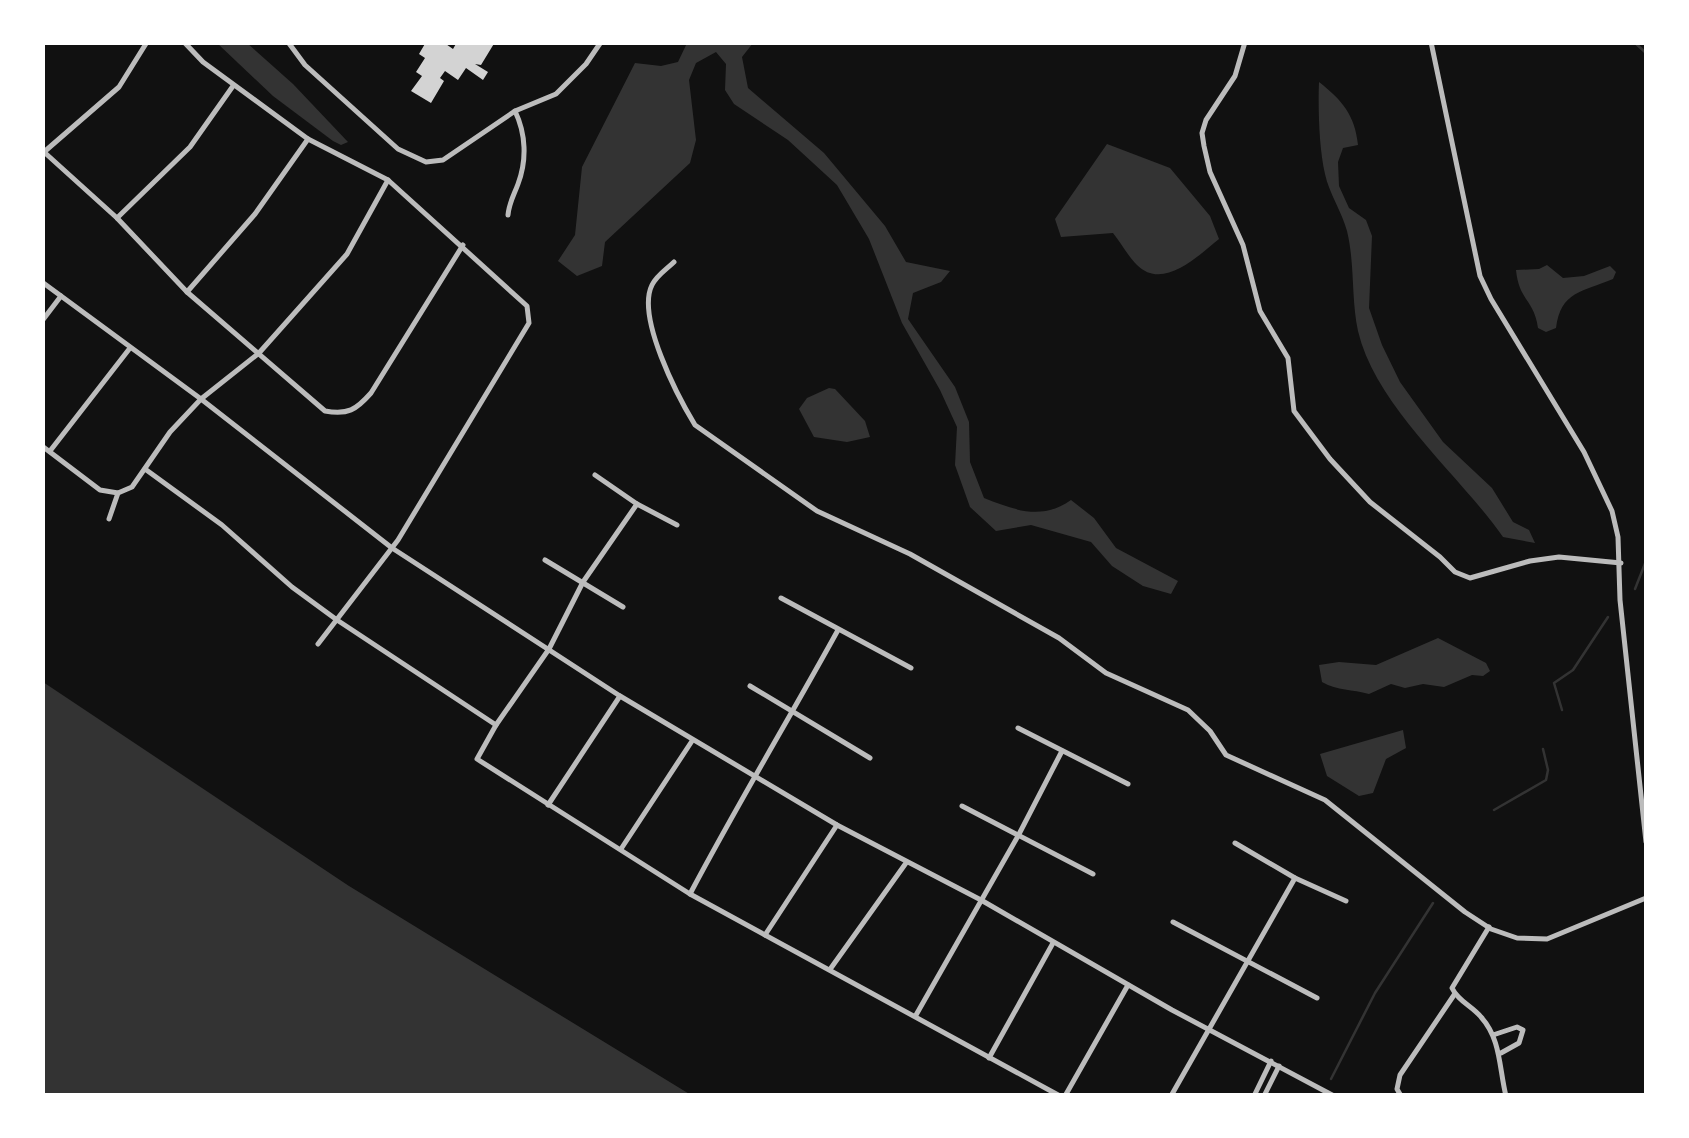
<svg xmlns="http://www.w3.org/2000/svg" width="1689" height="1138" viewBox="0 0 1689 1138" font-family="Arial,sans-serif">
<rect width="100%" height="100%" fill="#111"/>
<g fill="#333">
<path d="M217 43H247L293 84 348 142 341 145 333 141 273 96Z"/>
<path d="M687 43H753L742 57 748 88 824 153 885 226 906 262 950 271 941 282 913 293 908 319 955 387 969 422 970 462 984 498C1015 510 1041 521 1071 500L1094 518 1116 548 1178 581 1171 594 1143 586 1112 566 1091 542 1031 525 996 531 970 507 955 465 957 427 940 390 902 323 869 239 837 185 788 140 734 104 725 90 726 64 716 52 696 63 689 80 696 140 690 163 605 242 602 266 577 276 558 261 575 235 582 167 635 63 661 66 678 62Z"/>
<path d="M1319 82C1342 100 1355 115 1358 145L1343 148 1338 162 1339 186 1349 208 1366 220 1372 236 1369 308 1382 345 1400 382 1443 442 1492 488 1513 522 1529 530 1535 543 1503 537C1459 474 1376 407 1358 331 1351 298 1355 264 1347 231 1342 212 1329 193 1325 174 1319 148 1318 108 1319 82Z"/>
<path d="M1107 144 1170 168 1210 216 1219 239C1198 256 1163 291 1137 265 1128 256 1121 243 1113 233L1061 237 1055 219Z"/>
<path d="M1547 265 1563 278 1584 276 1610 266 1616 272 1613 279C1582 292 1561 291 1556 328L1546 332 1538 328C1534 299 1519 301 1516 270L1539 269Z"/>
<path d="M829 388 835 389 865 421 870 437 847 442 814 437 799 409 807 398Z"/>
<path d="M1438 638 1486 663 1490 671 1483 676 1472 675 1444 687 1423 684 1405 688 1391 684 1369 694C1352 689 1338 691 1322 682L1319 665 1339 662 1376 665Z"/>
<path d="M43 682 349 886 691 1095H43Z"/>
<path d="M1403 730 1406 748 1386 759 1373 793 1359 796 1327 776 1320 754Z"/>
</g>
<g fill="none" stroke-linecap="round" stroke-linejoin="round">
<g stroke="#333" stroke-width="2.5">
<path d="M1634 42 1646 53"/>
<path d="M1635 589 1646 561"/>
<path d="M1562 710 1554 683 1573 670 1608 617"/>
<path d="M1494 810 1546 780 1548 770 1543 749"/>
<path d="M1331 1079 1375 993 1433 903"/>
<path d="M1323 1096V1095"/>
</g>
</g>
<path fill="#d3d3d3" d="M426 42H443L453 49 457 42H495L481 65 475 64 488 72 483 80 466 68 458 80 445 71 440 78 444 81 431 103 411 91 422 76 416 72 425 58 419 54Z"/>
<g fill="none" stroke-linecap="round" stroke-linejoin="round">
<g stroke="#bcbcbc" stroke-width="5">
<path d="M184 42 203 62 308 139 388 180 527 306 529 323 398 540 318 644"/>
<path d="M288 42 305 65 398 149 426 162 443 160 515 111 556 94 586 64 601 42"/>
<path d="M1245 42 1235 76 1206 120 1202 133 1204 146 1210 172 1243 245 1260 311 1288 358 1294 411 1330 459 1370 502 1440 557 1455 572 1470 578 1530 561 1559 557 1621 563"/>
<path d="M1431 42 1480 276 1491 299 1584 452 1612 511 1618 537 1620 600 1646 842"/>
<path d="M44 152 117 218 187 292 325 411C348 415 356 410 371 393L463 245"/>
<path d="M44 152 119 87 147 42"/>
<path d="M508 215C509 203 514 195 518 184 527 160 526 134 515 111"/>
<path d="M117 218 190 147 233 86"/>
<path d="M674 262C667 269 657 275 652 285 636 317 678 397 695 425L817 511 910 554 1059 638 1106 673 1188 710 1210 731 1226 755 1325 800 1465 912 1491 929 1517 938 1547 939 1646 898"/>
<path d="M42 282 201 399 392 548 620 696 837 825 981 900 1172 1010 1334 1096"/>
<path d="M187 292 255 214 308 139"/>
<path d="M42 321 61 296"/>
<path d="M42 446 100 490 118 493"/>
<path d="M50 451 130 348"/>
<path d="M145 469 222 525 292 587 337 620 496 725"/>
<path d="M595 475 637 504 677 525"/>
<path d="M637 504 583 582 549 649 496 725 477 759 690 894 1060 1096"/>
<path d="M109 519 118 493 132 487 170 432 201 399 259 353 347 254 388 180"/>
<path d="M545 560 623 607"/>
<path d="M781 598 911 668"/>
<path d="M750 686 870 758"/>
<path d="M1018 728 1128 784"/>
<path d="M548 805 620 696"/>
<path d="M962 806 1093 874"/>
<path d="M1235 843 1295 878 1346 901"/>
<path d="M621 849 692 741"/>
<path d="M690 894C737 805 789 719 838 630"/>
<path d="M1173 922 1317 998"/>
<path d="M1489 927 1452 988C1458 1001 1472 1006 1481 1017 1501 1039 1499 1068 1506 1096"/>
<path d="M765 935 837 825"/>
<path d="M831 968 906 863"/>
<path d="M916 1015 1018 836 1062 751"/>
<path d="M1493 1035 1517 1027 1523 1030 1519 1043 1501 1053"/>
<path d="M989 1058 1053 943"/>
<path d="M1065 1096 1128 985"/>
<path d="M1171 1096 1295 878"/>
<path d="M1254 1096 1271 1061"/>
<path d="M1264 1096 1279 1066"/>
<path d="M1401 1096 1397 1089 1400 1075 1454 995"/>
</g>
</g>
<rect width="1689" height="1138" fill="none" stroke="#ffffff" stroke-width="90"/>
</svg>
